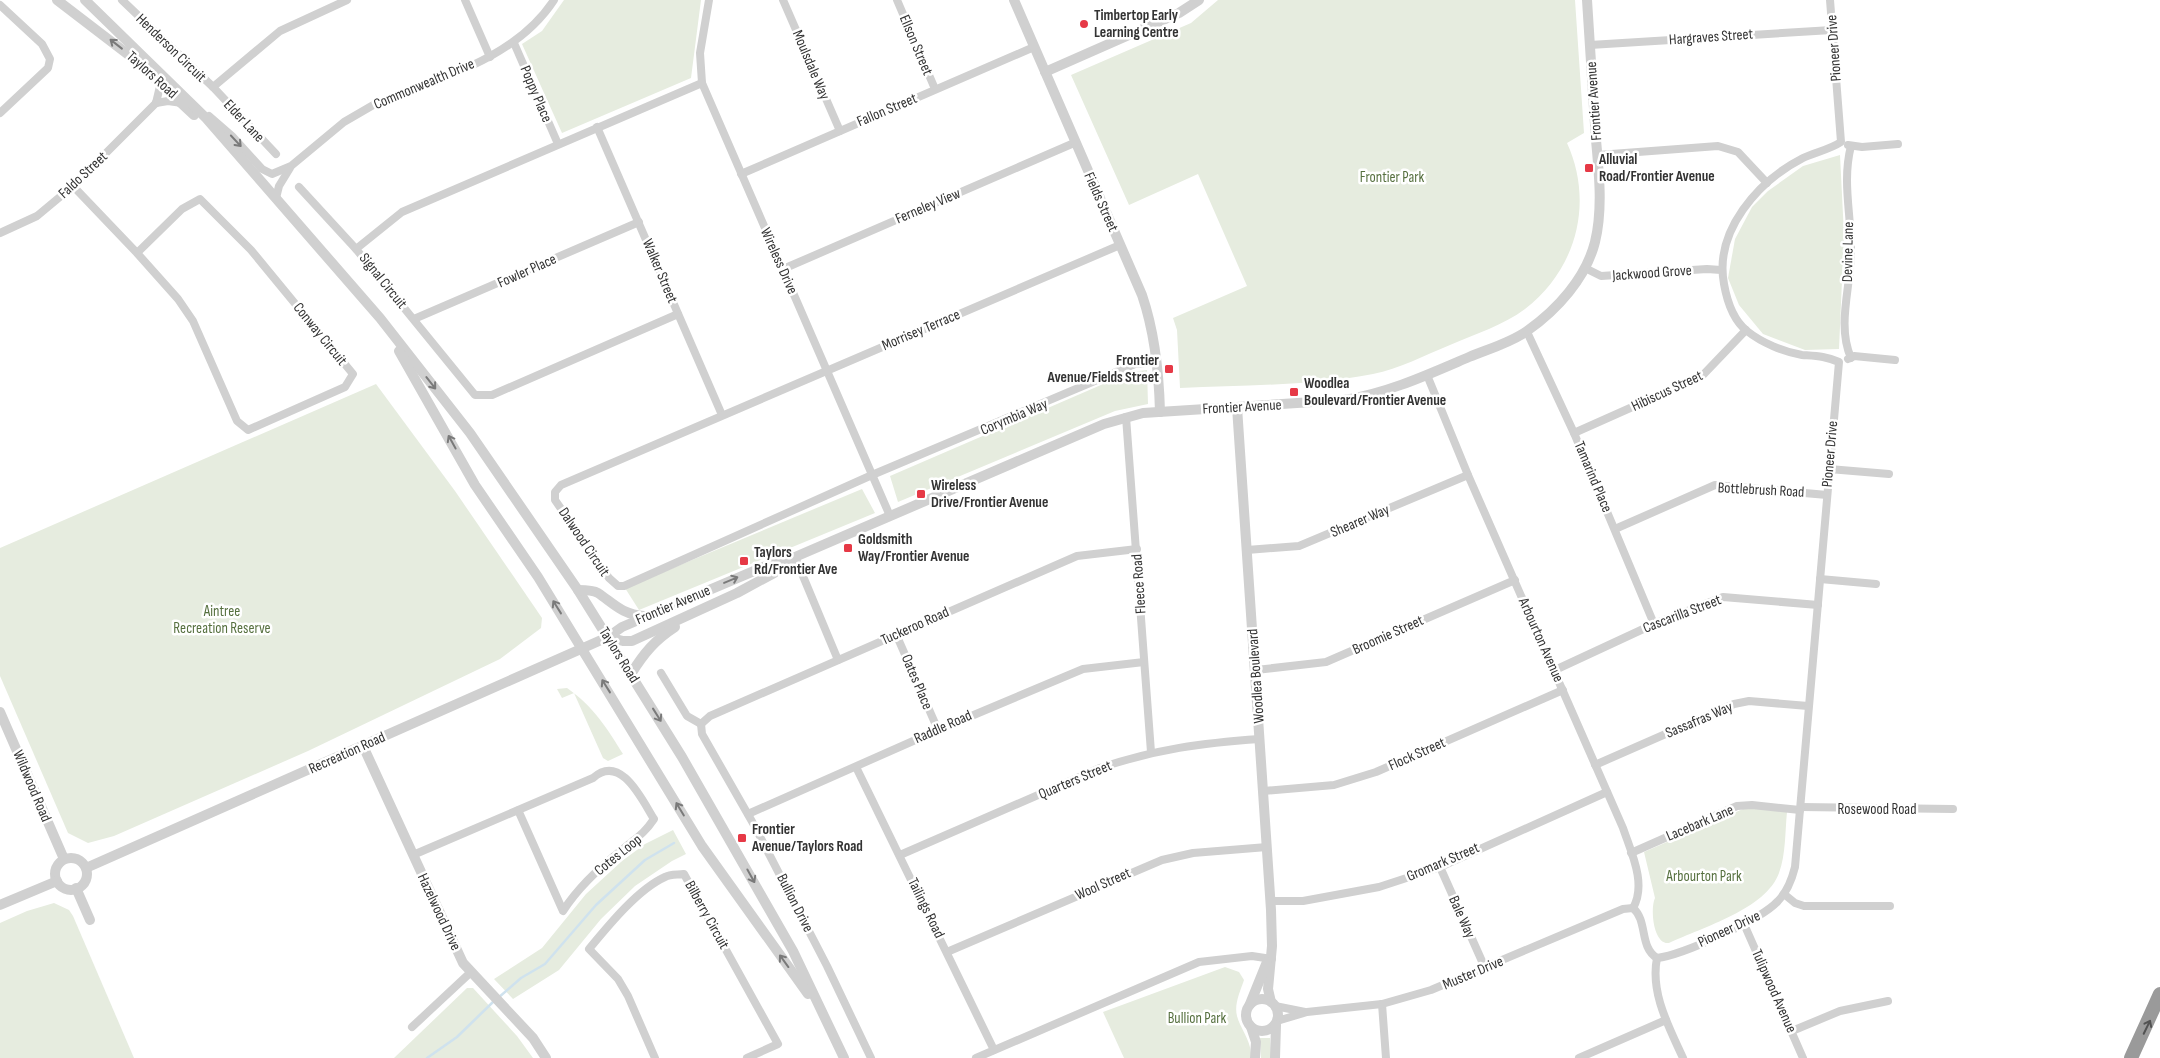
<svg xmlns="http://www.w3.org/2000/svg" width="2160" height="1058" viewBox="0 0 2160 1058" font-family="'Sofia Sans Condensed',sans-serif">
<rect width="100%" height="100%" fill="#fff"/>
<g fill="#e6ecdf">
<path d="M564 0H701L691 78 562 133 522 44 542 31Z"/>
<path d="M1218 0H1575L1584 133 1567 143C1594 202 1577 269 1525 309 1504 325 1475 334 1450 345 1425 355 1399 369 1373 374 1310 386 1243 385 1180 388L1177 330 1173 318 1247 286 1198 174 1129 205 1071 75 1191 23Z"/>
<path d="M1840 155 1844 235 1839 349 1805 350 1763 334 1739 305 1728 278 1735 239 1752 207 1768 191 1803 166Z"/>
<path d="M1147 370 1148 404 1115 411 898 502 890 476 1131 372Z"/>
<path d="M376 384 455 491 542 618 541 628 500 659 308 751 114 836 88 843 68 833 0 676V548Z"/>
<path d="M862 489 875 513 639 610 625 588Z"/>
<path d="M567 688C593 706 607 728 623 754L608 761 603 758 574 693 562 698 557 689Z"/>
<path d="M1753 808 1787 812C1785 831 1786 854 1779 873 1766 909 1703 927 1669 943 1653 945 1650 908 1655 898L1644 852 1743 809Z"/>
<path d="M673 830 686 854 672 861 635 886 601 919 559 970 513 999 494 979 542 948 586 894 622 861 645 844Z"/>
<path d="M54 903 69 910 73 916 134 1058H0V923L27 911Z"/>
<path d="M1225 967 1239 972 1244 980C1240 992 1234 1004 1237 1016 1240 1029 1254 1044 1250 1058H1124L1103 1012Z"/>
<path d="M467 988H473L517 1036 533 1058H394Z"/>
<path d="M1260 1038H1270L1271 1058H1261Z"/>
</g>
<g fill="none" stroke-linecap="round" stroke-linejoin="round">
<g stroke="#cfe2ee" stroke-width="2.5">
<path d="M498 998 521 978 545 964 596 905 645 860 674 843"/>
<path d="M427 1058 457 1037 494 1001"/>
</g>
<g stroke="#d0d0d0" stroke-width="8">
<path d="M122 0 213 87 280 31 347 0"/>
<path d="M465 0 490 57"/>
<path d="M709 0 700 53 702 83 890 516"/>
<path d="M783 0 840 131"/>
<path d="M897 0 935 89"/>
<path d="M0 5 42 44 50 59 48 68 0 113"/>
<path d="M514 43 558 144"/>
<path d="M1590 45 1832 30"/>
<path d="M213 87 276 154"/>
<path d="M156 103 168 101 182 103"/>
<path d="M156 103 161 82"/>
<path d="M209 116 232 136 262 169 272 174 291 166 344 122 375 104C438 78 515 60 554 0"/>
<path d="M597 127 722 415"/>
<path d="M1848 145 1862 147 1898 144"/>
<path d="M1598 155 1718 146 1738 152 1767 183"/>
<path d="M741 174 1034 47"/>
<path d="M73 186 137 253 178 299 193 321 237 421 248 430 345 387 353 374 251 250 200 199 182 209 137 253"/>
<path d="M299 187 356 249"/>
<path d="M276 198 279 186 290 168"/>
<path d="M0 233 37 216 73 186 156 103"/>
<path d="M1120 245 561 485 555 492V500L609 578 618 586H624L872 475 1135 364 1156 362"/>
<path d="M1585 268 1601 276 1707 269 1721 270"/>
<path d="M783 269 1074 143"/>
<path d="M678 314 492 395H475L356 249 402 212 702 83"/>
<path d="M414 319 639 222"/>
<path d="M1527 332 1574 433 1654 624"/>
<path d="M1851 358C1836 324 1852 284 1851 248 1851 213 1842 181 1851 146"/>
<path d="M1848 359 1854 356 1895 360"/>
<path d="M1427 375 1468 475 1623 828C1631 852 1647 884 1633 908"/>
<path d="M1126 417 1151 752"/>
<path d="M1574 433 1702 376 1746 330"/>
<path d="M1829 469 1889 474"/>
<path d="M1615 529 1715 485 1827 495"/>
<path d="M1247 550 1299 546 1468 475"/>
<path d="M795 557 838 660"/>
<path d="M1820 579 1876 584"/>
<path d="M896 634 938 730"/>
<path d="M1256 670 1326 662 1515 580"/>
<path d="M1555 670 1654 624 1723 597 1818 605"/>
<path d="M661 673 687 716 701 724"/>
<path d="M701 724 710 716 1077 556 1137 549"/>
<path d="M701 724 702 734 754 825 827 966 871 1058"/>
<path d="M1595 765 1734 704 1749 701 1808 706"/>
<path d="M856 767 994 1050"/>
<path d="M1263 791 1334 785 1376 772 1563 690"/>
<path d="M1801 807 1953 809"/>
<path d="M748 814 938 730 1083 669 1144 662"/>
<path d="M1631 853 1737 806 1752 805 1800 810"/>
<path d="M413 855 593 778C621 753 642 800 654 819 644 834 636 838 623 849 600 867 579 886 563 911L518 810"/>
<path d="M900 855 1100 768C1156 749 1202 743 1260 739"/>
<path d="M1440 867 1485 968"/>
<path d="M1784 894 1795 903 1804 906H1890"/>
<path d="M1271 901H1303L1379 887 1440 867 1607 792"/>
<path d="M1633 908C1648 921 1639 947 1657 958"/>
<path d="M1744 924 1803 1058"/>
<path d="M947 952 1162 860 1193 853 1267 847"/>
<path d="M1657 958C1682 955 1761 920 1778 901 1787 892 1792 879 1795 867L1839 362C1826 356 1816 356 1802 355 1784 352 1762 343 1747 331 1733 320 1727 301 1724 284 1714 231 1758 181 1803 158 1815 152 1829 150 1841 142L1830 0"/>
<path d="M1657 958C1650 993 1669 1027 1683 1058"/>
<path d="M1382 1004 1386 1058"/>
<path d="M1275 1006 1305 1012"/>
<path d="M1277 1021 1307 1012 1382 1004 1431 990 1623 909 1633 908"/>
<path d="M412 1027 471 972"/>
<path d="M1792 1031 1840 1011 1888 1001"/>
<path d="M655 1058 628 996 618 979 589 949C608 926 638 889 665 877 670 874 678 875 684 874L778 1044 747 1058"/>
<path d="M976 1058 1199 962 1252 956 1272 959"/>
<path d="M1579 1058 1666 1020"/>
</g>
<g stroke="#d0d0d0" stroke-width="10">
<path d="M57 0 134 59 194 115"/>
<path d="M85 0 206 118 380 318 470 433 578 590 682 757 793 951 844 1058"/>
<path d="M1014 0 1142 295C1155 333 1159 372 1160 412"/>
<path d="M1045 72 1179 13 1199 0"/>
<path d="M399 351 475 485 538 577 702 846 808 994"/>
<path d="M1237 407 1271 910 1272 946 1268 989 1271 1002"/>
<path d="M578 590C584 590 593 590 598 593 614 604 623 615 644 616"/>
<path d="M608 637 623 641H632L737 593 774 573 791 560"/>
<path d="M631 674C644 653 655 640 675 627"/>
<path d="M0 712 64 859"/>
<path d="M363 746 463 963 533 1038 546 1058"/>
<circle cx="71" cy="874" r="16"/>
<path d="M86 868 608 637 622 627 768 565 795 557 1104 424 1143 413 1344 400C1388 393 1427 375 1469 357 1488 349 1510 343 1527 331 1557 310 1586 278 1595 242 1603 209 1599 173 1596 140 1593 93 1590 47 1587 0"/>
<path d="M76 888 90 920"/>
<path d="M0 905 57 881"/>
<circle cx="1262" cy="1015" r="16"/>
<path d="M1250 1004 1267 962"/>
<path d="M1251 1027 1256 1042 1255 1058"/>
<path d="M1275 1058 1276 1025"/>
</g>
<path stroke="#9a9a9a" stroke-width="14" d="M2131 1058 2160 994"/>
</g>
<defs><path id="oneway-shaft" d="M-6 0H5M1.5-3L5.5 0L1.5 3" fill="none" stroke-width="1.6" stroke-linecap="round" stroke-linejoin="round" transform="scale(1.25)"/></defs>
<g stroke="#7a7a7a">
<use href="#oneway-shaft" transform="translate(116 44) rotate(-142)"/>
<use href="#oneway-shaft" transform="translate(236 141) rotate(47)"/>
<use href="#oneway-shaft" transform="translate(431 383) rotate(52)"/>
<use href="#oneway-shaft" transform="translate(452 442) rotate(-119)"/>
<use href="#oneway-shaft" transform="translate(731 580) rotate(-23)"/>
<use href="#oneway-shaft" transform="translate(557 607) rotate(-122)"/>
<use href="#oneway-shaft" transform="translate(606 686) rotate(-122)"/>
<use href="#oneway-shaft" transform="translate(657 715) rotate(58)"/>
<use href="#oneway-shaft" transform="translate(680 809) rotate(-121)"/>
<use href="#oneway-shaft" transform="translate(751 876) rotate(61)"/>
<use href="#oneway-shaft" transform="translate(784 961) rotate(-126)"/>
</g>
<use stroke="#525252" href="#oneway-shaft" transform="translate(2147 1027) rotate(-64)"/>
<g fill="#e63946" stroke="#fff" stroke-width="2">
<circle cx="1084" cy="24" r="5"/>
<rect x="1584" y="163" width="10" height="10" rx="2.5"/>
<rect x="1164" y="364" width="10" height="10" rx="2.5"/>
<rect x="1289" y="387" width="10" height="10" rx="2.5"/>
<rect x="916" y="489" width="10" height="10" rx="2.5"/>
<rect x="843" y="543" width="10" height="10" rx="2.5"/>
<rect x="739" y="556" width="10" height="10" rx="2.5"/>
<rect x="737" y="833" width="10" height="10" rx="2.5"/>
</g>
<g text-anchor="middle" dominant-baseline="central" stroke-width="5" stroke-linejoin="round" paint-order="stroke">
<g font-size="15" font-weight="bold" fill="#333" stroke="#fff" text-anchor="start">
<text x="1094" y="15">Timbertop Early<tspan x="1094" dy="17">Learning Centre</tspan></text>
<text x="1599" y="159">Alluvial<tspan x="1599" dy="17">Road/Frontier Avenue</tspan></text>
<text x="1159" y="360" text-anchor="end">Frontier<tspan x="1159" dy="17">Avenue/Fields Street</tspan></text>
<text x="1304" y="383">Woodlea<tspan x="1304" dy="17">Boulevard/Frontier Avenue</tspan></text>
<text x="931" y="485">Wireless<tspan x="931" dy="17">Drive/Frontier Avenue</tspan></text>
<text x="858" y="539">Goldsmith<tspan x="858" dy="17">Way/Frontier Avenue</tspan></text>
<text x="754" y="552">Taylors<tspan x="754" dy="17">Rd/Frontier Ave</tspan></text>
<text x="752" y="829">Frontier<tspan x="752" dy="17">Avenue/Taylors Road</tspan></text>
</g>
<g font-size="15" fill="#333" stroke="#fff">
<text transform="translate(1711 37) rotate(-4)">Hargraves Street</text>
<text transform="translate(916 45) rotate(67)">Ellson Street</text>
<text transform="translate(171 48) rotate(44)">Henderson Circuit</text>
<text transform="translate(1834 48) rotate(-94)">Pioneer Drive</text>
<text transform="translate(811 65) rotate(67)">Moulsdale Way</text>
<text transform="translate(152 75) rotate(42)">Taylors Road</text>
<text transform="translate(424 84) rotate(-23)">Commonwealth Drive</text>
<text transform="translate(536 94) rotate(67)">Poppy Place</text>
<text transform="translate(1594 101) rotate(-94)">Frontier Avenue</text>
<text transform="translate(887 110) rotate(-23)">Fallon Street</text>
<text transform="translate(244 121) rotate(47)">Elder Lane</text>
<text transform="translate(83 175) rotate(-43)">Faldo Street</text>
<text transform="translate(1101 202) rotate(66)">Fields Street</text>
<text transform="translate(928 206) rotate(-23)">Ferneley View</text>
<text transform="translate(1848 252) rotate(-89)">Devine Lane</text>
<text transform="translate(779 261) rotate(66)">Wireless Drive</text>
<text transform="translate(527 271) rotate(-24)">Fowler Place</text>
<text transform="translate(660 271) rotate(67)">Walker Street</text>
<text transform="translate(1652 273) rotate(-4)">Jackwood Grove</text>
<text transform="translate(383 281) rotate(51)">Signal Circuit</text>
<text transform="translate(921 330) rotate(-23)">Morrisey Terrace</text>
<text transform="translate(320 334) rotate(51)">Conway Circuit</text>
<text transform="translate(1667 391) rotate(-25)">Hibiscus Street</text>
<text transform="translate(1242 407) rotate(-3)">Frontier Avenue</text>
<text transform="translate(1014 417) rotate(-23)">Corymbia Way</text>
<text transform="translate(1830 454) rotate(-85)">Pioneer Drive</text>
<text transform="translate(1593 477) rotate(67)">Tamarind Place</text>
<text transform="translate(1761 490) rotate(3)">Bottlebrush Road</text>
<text transform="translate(1360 521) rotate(-23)">Shearer Way</text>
<text transform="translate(584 542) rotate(56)">Dalwood Circuit</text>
<text transform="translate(1139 584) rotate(-94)">Fleece Road</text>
<text transform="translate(673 605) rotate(-23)">Frontier Avenue</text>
<text transform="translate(1682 614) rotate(-21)">Cascarilla Street</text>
<text transform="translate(915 626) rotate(-24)">Tuckeroo Road</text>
<text transform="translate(1388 635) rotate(-24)">Broomie Street</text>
<text transform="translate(1541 640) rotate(66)">Arbourton Avenue</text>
<text transform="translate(619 655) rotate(58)">Taylors Road</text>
<text transform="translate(1256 676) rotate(-94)">Woodlea Boulevard</text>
<text transform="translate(917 682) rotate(67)">Oates Place</text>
<text transform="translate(1699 720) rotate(-23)">Sassafras Way</text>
<text transform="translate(943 727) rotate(-24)">Raddle Road</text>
<text transform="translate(347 753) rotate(-24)">Recreation Road</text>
<text transform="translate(1417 754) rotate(-24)">Flock Street</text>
<text transform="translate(1075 780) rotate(-23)">Quarters Street</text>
<text transform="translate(32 786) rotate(67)">Wildwood Road</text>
<text x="1877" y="809">Rosewood Road</text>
<text transform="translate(1700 823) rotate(-23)">Lacebark Lane</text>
<text transform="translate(618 855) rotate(-39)">Cotes Loop</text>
<text transform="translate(1443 862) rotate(-23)">Gromark Street</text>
<text transform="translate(1103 884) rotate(-24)">Wool Street</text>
<text transform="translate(795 903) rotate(63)">Bullion Drive</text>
<text transform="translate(926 908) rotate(64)">Tailings Road</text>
<text transform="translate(439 912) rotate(65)">Hazelwood Drive</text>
<text transform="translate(707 915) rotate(61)">Bilberry Circuit</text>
<text transform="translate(1462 917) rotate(66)">Bale Way</text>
<text transform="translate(1729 929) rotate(-25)">Pioneer Drive</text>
<text transform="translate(1473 973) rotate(-23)">Muster Drive</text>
<text transform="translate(1774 991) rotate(66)">Tulipwood Avenue</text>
</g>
<g font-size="15" fill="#56703f" stroke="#fff">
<text x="1392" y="177">Frontier Park</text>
<text x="222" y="611">Aintree<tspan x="222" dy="17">Recreation Reserve</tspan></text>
<text x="1704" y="876">Arbourton Park</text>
<text x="1197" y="1018">Bullion Park</text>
</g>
</g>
</svg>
